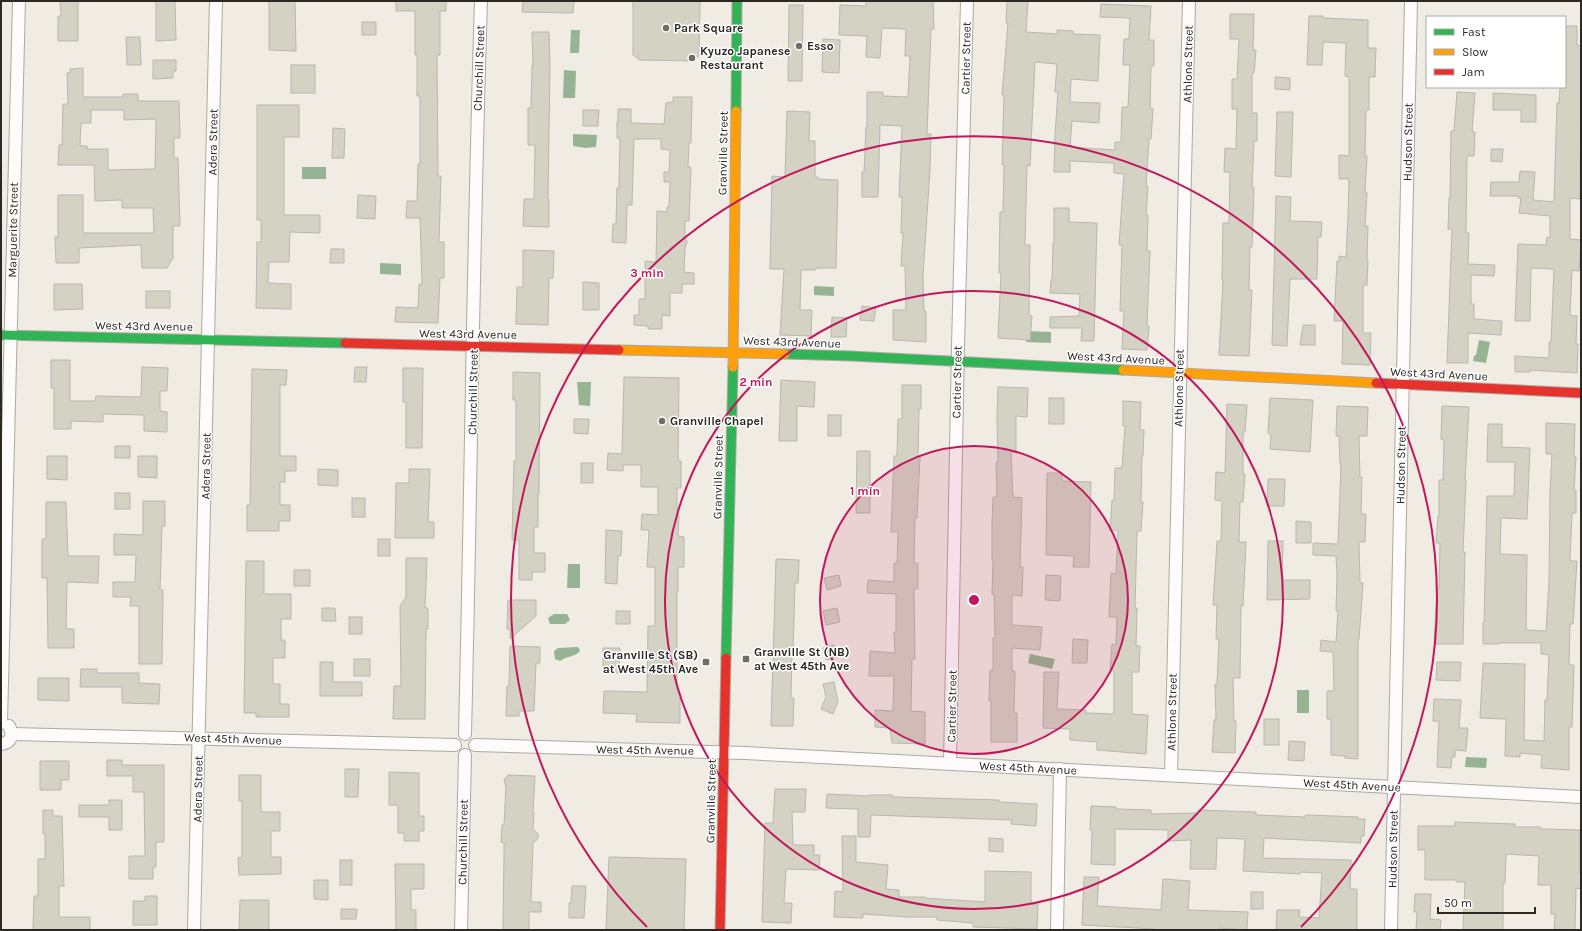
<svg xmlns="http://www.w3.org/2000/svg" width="1582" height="931" viewBox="0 0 1582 931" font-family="Karla,sans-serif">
<rect width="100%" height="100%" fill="#f0ebe3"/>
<g fill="#96b494">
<path d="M571 30H580L579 53H570Z"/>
<path d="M564 70 576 71 575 98H563Z"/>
<path d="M573 134 597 135 596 147 585 148 573 146Z"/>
<rect x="302" y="167" width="24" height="12"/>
<path d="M380 263 401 264V275L380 274Z"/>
<path d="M814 286 834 287V296L814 295Z"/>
<path d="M1027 331 1051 332V343L1026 342Z"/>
<path d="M1479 340 1490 342 1486 363 1473 361 1474 356 1476 355Z"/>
<path d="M577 382H591L590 406 579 405Z"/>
<path d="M568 564H580V588H567Z"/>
<path d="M554 614H567L570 620 565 624H550L548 618Z"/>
<path d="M577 647 579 648 580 651C575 657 566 656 560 661L555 659 554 651 558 648Z"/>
<path d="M1030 654 1055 659 1052 669 1028 663Z"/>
<rect x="1297" y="690" width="12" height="23"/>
<path d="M1466 757 1487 758 1486 768 1465 767Z"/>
</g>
<g fill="#d3d2c3" stroke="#b8b7b0" fill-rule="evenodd">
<path d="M60 1H78V41H58V16H61Z"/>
<path d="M156 1H175L176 40 156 41Z"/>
<path d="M269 1H295L296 51 269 50Z"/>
<path d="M396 1H446V11H440V55H437L438 176H441L439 242H444V278H440L438 323 395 322 396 307 418 308 419 284 422 285 420 218H406L407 201H417L418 164H420V96H417V55H415V11H396Z"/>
<path d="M523 1H574L573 13 522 12Z"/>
<path d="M633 1H700L699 56 694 61 640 60 633 55Z"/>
<path d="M866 1H933L934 29H931L927 134H931L930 170 923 275 924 311H926V342L893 340V310H906L905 266H901L903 233H901L902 197H899L902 126 880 125 878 197H862V172H864L866 127H867V92H883V96L908 97 910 56H905L906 29 882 28 880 58 866 57 867 36 839 35 840 5 866 6Z"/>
<path d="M1007 1H1028L1026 32 1057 34V30L1073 31V34L1100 35 1098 81 1071 79 1070 102 1100 103 1099 123 1072 121 1070 147 1115 150V142H1121L1122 107H1128L1130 65H1123L1124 39H1129L1130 18 1100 17 1101 4 1151 6 1149 40H1154V66H1151L1150 108 1153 109 1151 139H1149L1146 186H1148L1146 215H1148L1147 251H1150L1147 326H1149L1147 350 1122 349 1124 311H1120L1122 245H1119L1124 174 1114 173V163L1070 161V172H1054L1055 135 1058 92H1055L1057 64 1035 62 1030 166 1027 165 1025 245H1030L1029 315 1032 316 1030 340 998 338 1001 273H999L1000 212H1003L1004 165H1002L1004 95H1002L1008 23H1006Z"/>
<path d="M789 5H803L802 81H788Z"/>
<path d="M1230 14H1254L1253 50H1256L1254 73H1252V113H1257V141H1254L1252 188H1254L1252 247H1250L1249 290H1252L1249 356 1219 355 1223 280H1222L1223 223H1229L1230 172H1224L1225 148 1236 149 1237 109H1232V79H1237L1239 39H1230Z"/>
<path d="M1309 16H1323V18L1368 20V48H1376L1375 77H1369V110H1366L1365 156H1367L1365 192 1367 193 1365 226H1368L1367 260H1368L1367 285H1363V333H1371L1370 365 1342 364 1343 321H1334L1337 261H1339V256L1346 257 1348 217 1349 179H1339V155L1349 156V77L1345 76 1346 43 1323 42 1322 65H1307Z"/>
<rect x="362" y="22" width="14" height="13"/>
<path d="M1565 26H1577V45L1581 46 1580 199 1570 198V239L1581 240 1579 271 1572 270 1570 315 1577 316 1576 344H1578L1577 373 1530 370V372H1515V356L1549 358V342H1551L1554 269 1531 268 1530 321H1515L1518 244 1546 245 1547 237 1550 238V216L1519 213 1521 198H1518V196H1490L1491 182H1519L1520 171 1535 172 1533 200 1554 202 1557 103H1559L1560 87H1565Z"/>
<path d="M532 32H549L550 66 548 199H549V227L523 226 524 199H534L535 145H528V108H531L532 65 533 66Z"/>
<path d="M126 37H140L141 65H127Z"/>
<path d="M823 39 840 40 839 73 822 72Z"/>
<path d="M153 60H176V71H173V78L153 79Z"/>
<rect x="291" y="65" width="24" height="28"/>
<path d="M83 68V97H123V94H138V101H179L180 138H174V158H178L180 226H173V258L167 268H142L141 245 79 248V263H56L55 237H58V195H83V233H154L153 208H122V200L95 201 94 165H58L59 145H62L63 104H68L67 73H70V69ZM91 110H124V120L156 119 155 169 108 170V149H87V146H80L81 123H91Z"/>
<path d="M1275 77 1290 78V90L1275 89Z"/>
<path d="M1457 92 1475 93 1472 132H1475L1474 156H1467L1466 233H1469L1468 264 1495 265 1494 276 1471 275V304H1474V319L1502 321 1501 335 1468 333V363H1447L1452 229H1448L1449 198H1450L1451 131H1454Z"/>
<path d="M1493 93 1536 95V122H1521V110H1493Z"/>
<path d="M673 97H692L691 143H689L688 167H691L689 221H685V236L687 242 685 248 684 272 694 273V284H682V293H670V316L662 315V329H648V326L634 325V315H639V299H645V261L656 262 657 211 667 212V207H669L670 182H664V172H669L670 150 661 149V139H634L632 205H627L626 243 612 242 613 224H616L617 188H619L620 139 617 138V122H618V109H631V123L664 124 666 103 673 102Z"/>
<path d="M257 105H299V137H284V215H320V233L290 232 289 262H269L268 283 291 284V309L256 308 257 242H261V220H257Z"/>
<path d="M583 110H599L598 126H583Z"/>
<path d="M787 111 810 112 809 141H815V177H818V179L838 180 836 268H816V270H801L800 310H812L811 336 780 335 784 269H770L772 176 785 177Z"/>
<path d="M1277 112H1293L1291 177 1275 176Z"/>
<path d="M333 128 345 129 344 158H332Z"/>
<path d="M1491 149H1503L1502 162 1491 161Z"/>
<path d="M358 195 376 196 375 219 357 218Z"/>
<path d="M1276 196 1291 197 1290 221 1322 222 1321 237H1318L1317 279H1290L1287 346 1272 345Z"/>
<path d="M1054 208H1069V222L1097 223 1094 341H1081L1082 328H1050V317L1079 316 1080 294 1050 293 1051 280H1052L1053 243H1054Z"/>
<path d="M331 249H344V263H330Z"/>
<path d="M523 250 554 251 553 278H549L548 325 516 324 517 287H523Z"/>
<path d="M583 282 599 283V310H583Z"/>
<path d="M54 284H82L83 309 54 310Z"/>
<rect x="146" y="291" width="24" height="17"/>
<path d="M862 306 876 308 874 321 860 320Z"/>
<path d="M832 317 847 318 846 337H831Z"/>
<path d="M1303 325H1315V345H1300Z"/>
<path d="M51 360H70V401H95L96 396 141 397 142 367 168 368 167 391H160V411L167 412V432L144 431V415L103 414V422L71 421V429H54V388H51Z"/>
<path d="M355 367H367L366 382H354Z"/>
<path d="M403 368H423L422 448H406V402H403Z"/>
<path d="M252 369 287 370 286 385H280V456H296V471H285V482H280V505H290V521H279V531H247V505H250Z"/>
<path d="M513 372 540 373 539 494H538V527H534V553H545V572H532V580H519V540H512L514 461H516V400H513Z"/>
<path d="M624 377 679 378 678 460 681 461V488H677V515H679L678 536 684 537V567H678V592H677V693H680V723L636 722 637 714 603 713 604 691 647 692 648 626H655V567H647L649 530H641L642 514 658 515V487H641V465H623V471L607 470 608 453 622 454Z"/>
<path d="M781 380 815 382 814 407 797 406V441H779Z"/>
<path d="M902 385H921V409H919L918 457H920L917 518H915L914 563H918V589H914L915 659H912L911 711 925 712V744L892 743 890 728 875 727V710L893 711 894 676H869L870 651 895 653 894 632H896V594L867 593 868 580 894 582V563H897L898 532H891L893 482 894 456H897L898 419H902Z"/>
<path d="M998 387 1028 388 1027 417 1016 416V452H1011L1013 497 1022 498 1020 567H1023L1022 596 1012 595V625L1042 627 1040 650 1012 648V671H1015L1014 713H1017V742H991V701H989L990 670 993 671V638H995L994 594H992L993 560H992V524L993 497H997L996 462H998L997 416Z"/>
<rect x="1049" y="398" width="15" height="26"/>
<path d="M1270 398 1313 400 1310 452 1270 449 1271 435 1268 433Z"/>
<path d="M1123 401 1141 402 1140 430H1144L1143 456H1142L1141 502H1143L1141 531H1137L1135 608H1137L1136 646H1140L1139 672H1132V714L1148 715 1146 754 1097 750V742L1070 740V729L1043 728 1044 672H1059L1057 708 1058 709 1086 710V713L1114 714V670H1110L1112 644 1116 645 1117 617H1109L1111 573 1116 574 1118 530H1110L1112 500 1114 501 1115 468H1122L1125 426H1123Z"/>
<path d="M1227 404 1247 405 1245 432H1243V474H1245L1243 502H1240L1239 542H1246L1243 606H1241L1240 678H1233L1234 721H1236L1235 753 1212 752 1214 720H1216L1215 684H1217L1219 639H1216L1217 605H1213L1217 541H1221L1222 501 1215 500 1216 472 1225 473Z"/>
<path d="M1337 406 1368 407 1367 436H1359L1360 477H1362L1361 514H1366L1365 542H1359L1360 582 1363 583 1359 640H1358V759L1345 758V756L1331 755V719H1327V691H1334L1333 652 1320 651 1321 640 1336 642 1338 611H1336L1337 575 1336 556 1313 555V543L1338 544 1341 465H1340L1339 436H1336Z"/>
<path d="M1442 406 1469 407 1465 480H1466L1463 552H1465L1463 644H1434L1437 589H1439L1440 543H1436L1438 516H1439V480H1443L1444 440 1441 439Z"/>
<rect x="828" y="415" width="13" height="21"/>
<path d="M574 419H589L588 434 574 433Z"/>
<path d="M1546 423 1575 424 1574 457H1576L1574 490H1576V513H1572L1570 561H1577L1573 624H1570L1569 665H1574L1572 727H1569V770L1541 768 1542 755 1520 753V757L1505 756 1506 719 1480 718 1483 663 1525 664 1524 740 1544 741 1545 700H1547L1549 655 1541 654V643H1498V644H1483V623H1484L1487 496H1514L1515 462H1487L1488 424H1502V447L1530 448 1527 519 1501 518 1500 554 1527 555 1526 630 1546 631 1549 582 1550 491 1552 454H1546Z"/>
<rect x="115" y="446" width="15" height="12"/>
<path d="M857 451H870V513H856Z"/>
<path d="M47 456H67V480L47 479Z"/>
<path d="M138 456H157V478L138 477Z"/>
<rect x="581" y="463" width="12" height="20"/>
<path d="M318 469 338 470V486L318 485Z"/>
<path d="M409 469H430L428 522H434V538H395L396 483H409Z"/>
<path d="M1047 473H1062V481L1091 482 1089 567H1073L1074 556 1046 555Z"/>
<path d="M1268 479H1285L1284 506H1267Z"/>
<rect x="115" y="493" width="15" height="16"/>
<rect x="352" y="498" width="13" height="19"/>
<path d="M143 501H165V526H162L160 590H163L162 664H139V606H130L131 597H113V582H135L136 555H114V534L143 535Z"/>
<path d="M46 502H66L68 556H99L98 583 67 582 66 629H74V648H48L47 578H42V539H46Z"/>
<path d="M1296 521 1311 522V543H1296Z"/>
<path d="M606 530 622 531 621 556H618L617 584 605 583Z"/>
<rect x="378" y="539" width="12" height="17"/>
<path d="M1268 541H1283L1282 580H1310V599L1267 600Z"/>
<path d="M406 558H427L425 608H428V629H426L425 719H393L394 686H401L400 606 406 597Z"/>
<path d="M776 559 799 560 798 583H795L793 654H792L791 698H794L793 726H771Z"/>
<path d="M246 561H264V594H291V619H281V640H285V658H273V684H280V704H289V717H256V713H244Z"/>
<rect x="294" y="570" width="16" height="16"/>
<path d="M839 575 841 586 827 590 824 578Z"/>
<path d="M1046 575 1061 576 1060 601 1045 600Z"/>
<path d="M508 600H536V616L510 639V629H507Z"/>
<path d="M322 608H335L336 621H322Z"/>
<path d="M837 608 840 622 826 625 823 611Z"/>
<rect x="616" y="611" width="14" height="13"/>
<rect x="349" y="617" width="13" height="17"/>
<path d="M1073 639 1088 640 1087 663H1072Z"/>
<path d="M834 645 838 657 826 660 823 648Z"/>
<path d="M510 646 540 647V663H536L534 711H519V716H506L507 686H509Z"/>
<path d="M603 648H620L619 673H603Z"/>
<rect x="354" y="659" width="16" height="17"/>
<path d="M320 662H333V682H362V696H320Z"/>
<path d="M1437 662H1461L1460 681 1436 680Z"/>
<path d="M81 669H97V673H139V683L160 684 159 704 122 703V687H80Z"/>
<path d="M38 678H69V701L38 700Z"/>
<path d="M834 682 838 702 833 714 821 709 826 697 823 684Z"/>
<path d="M1434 699 1461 700 1459 728H1468L1466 751 1455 750V757H1452L1451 768 1437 767 1439 721H1433Z"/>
<rect x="1264" y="719" width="15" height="26"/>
<path d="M1289 741 1305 742 1304 761 1288 760Z"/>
<path d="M107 760H122V765H164V842H156V867H153V879H129V856H145L144 792H133V776H107Z"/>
<path d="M40 761H69V780H61V790H40Z"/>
<path d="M345 769H359L358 797H345Z"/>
<path d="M389 772 419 773V816H424V831H419V841H404V833H398V805H389Z"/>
<path d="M239 775H261V812H280V831H271V857H281V874L239 875 238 858 242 857V801H239Z"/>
<path d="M508 775 535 776 533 813H534L533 829 538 834V839L533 843 531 902H541V912H529V930H503L504 854V843L501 842 502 825H504L506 787 504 780Z"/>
<path d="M775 789H806L805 812H792L793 845H814V855H820L819 870 786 869 784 903H792L791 923 762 922 765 823H773Z"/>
<path d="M827 794 869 796V795H893V797L999 800V802L1037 804 1036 826 1011 824 1012 820 871 815 870 837H858V809L826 808Z"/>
<path d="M109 800H122V830H109V817H79V805H109Z"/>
<path d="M1091 806 1116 807V809L1151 810V814L1198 813V810L1256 812V815L1305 817V815L1334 816 1358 817V819H1365L1364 836H1361V843L1264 838 1263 858 1351 860 1350 889H1357V930H1276L1277 910H1300L1299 917 1319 918 1322 873 1300 872V874L1243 871 1245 839 1217 838 1216 869H1190L1191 840 1168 841V830L1115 829V865L1091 864 1092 830H1090Z"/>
<path d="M43 810H53V816H62L64 886H59V917H90V930H33L34 896H38V859H45V834H43Z"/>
<path d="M1455 822 1515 824V827H1541V829L1580 830V874H1581V889L1576 888 1575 930H1554L1555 914H1551V885H1538L1539 856 1506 854 1505 883H1503V930H1463L1465 882H1456V880H1425V850H1418V826H1455Z"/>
<path d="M842 836H856V862L888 865 886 889 899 890V897H925V898L985 902V871L1031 872V904H1038L1037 929 973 927V923L937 920V917H907L863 914V918L834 917 835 891 843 892Z"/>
<path d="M989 838 1003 839V852L989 851Z"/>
<path d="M609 857 686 859 684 930H606Z"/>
<rect x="340" y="860" width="12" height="25"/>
<path d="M395 864H424V889H411V910H416V930H396Z"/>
<path d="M1084 877H1099L1097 906 1161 910 1163 879 1190 881 1188 910 1248 912 1247 930 1219 928V930H1155V929L1082 925Z"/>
<path d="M314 880H328V900L314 899Z"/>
<path d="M572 886H586L584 918H569V903H571Z"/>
<rect x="1251" y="892" width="12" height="17"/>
<path d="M1415 894H1431L1430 919 1441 920 1440 930H1416L1417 912H1414Z"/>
<path d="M145 896H157V925H133V901H145Z"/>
<path d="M240 900H269V930H239Z"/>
<path d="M341 909H357L356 919H341Z"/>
</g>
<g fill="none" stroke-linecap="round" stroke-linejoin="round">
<defs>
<g id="street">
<path d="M1 723 19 1"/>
<path d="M12 734 455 745"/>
<path d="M465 734C471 490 473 245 481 1"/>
<path d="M1 744C11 743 14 735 9 726"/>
<path d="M475 745 745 753 1581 797"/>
<path d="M950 763 958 346 967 1"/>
<path d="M1171 775 1189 1"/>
<path d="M194 930 216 1"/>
<path d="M461 930 465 755"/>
<path d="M1057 930 1060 769"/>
<path d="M1391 930 1411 1"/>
</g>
<g id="fast">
<path d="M736 111 737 1"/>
<path d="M1 335 345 343"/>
<path d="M785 354 851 356 1123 370"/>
<path d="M726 658 733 367"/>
</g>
<g id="slow">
<path d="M619 350 785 354"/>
<path d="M733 367 736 111"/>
<path d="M1123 370 1376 383"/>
</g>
<g id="jam">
<path d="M345 343 619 350"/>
<path d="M1376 383 1581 393"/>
<path d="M720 930 726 658"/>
</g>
</defs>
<use href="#street" stroke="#ada8a2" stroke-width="14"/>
<use href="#fast" stroke="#ada8a2" stroke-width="11"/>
<use href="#slow" stroke="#ada8a2" stroke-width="11"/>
<use href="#jam" stroke="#ada8a2" stroke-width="11"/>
<use href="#street" stroke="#fdfcfb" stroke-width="12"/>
<use href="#fast" stroke="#30b455" stroke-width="9"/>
<use href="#slow" stroke="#ff9f0a" stroke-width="9"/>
<use href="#jam" stroke="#e5322d" stroke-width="9"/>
</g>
<circle cx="974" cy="600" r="154" fill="#c2185b" fill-opacity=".12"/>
<g fill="none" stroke="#c2185b" stroke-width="2">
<circle cx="974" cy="600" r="154"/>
<circle cx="974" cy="600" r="309"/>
<path d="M647 927A463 463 0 1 1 1301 927"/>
</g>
<g fill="#716c66" stroke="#fff" stroke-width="1.5">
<circle cx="666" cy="28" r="4"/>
<circle cx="799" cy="46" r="4"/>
<circle cx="692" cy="58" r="4"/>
<circle cx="662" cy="421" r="4"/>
<rect x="742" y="655" width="8" height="8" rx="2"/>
<rect x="702" y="658" width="8" height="8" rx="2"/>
</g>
<g text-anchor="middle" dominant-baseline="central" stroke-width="3" stroke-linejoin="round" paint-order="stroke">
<g font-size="12" font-weight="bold" fill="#2c2823" stroke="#fff" text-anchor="start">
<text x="674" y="28">Park Square</text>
<text x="807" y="46">Esso</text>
<text x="700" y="51">Kyuzo Japanese<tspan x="700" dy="14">Restaurant</tspan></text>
<text x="670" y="421">Granville Chapel</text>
<text x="754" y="652">Granville St (NB)<tspan x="754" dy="14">at West 45th Ave</tspan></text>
<text x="698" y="655" text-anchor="end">Granville St (SB)<tspan x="698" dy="14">at West 45th Ave</tspan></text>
</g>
<g font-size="12" fill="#2c2823" stroke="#fff">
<text transform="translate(966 58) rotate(-89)">Cartier Street</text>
<text transform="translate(1188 64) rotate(-89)">Athlone Street</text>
<text transform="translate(479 68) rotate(-88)">Churchill Street</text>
<text transform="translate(213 142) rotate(-89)">Adera Street</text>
<text transform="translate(1408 142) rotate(-89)">Hudson Street</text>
<text transform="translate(723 153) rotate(-89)">Granville Street</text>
<text transform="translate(13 230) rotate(-89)">Marguerite Street</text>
<text transform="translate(144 326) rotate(1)">West 43rd Avenue</text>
<text transform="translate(468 334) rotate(1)">West 43rd Avenue</text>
<text transform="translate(792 342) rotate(2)">West 43rd Avenue</text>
<text transform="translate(1116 358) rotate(3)">West 43rd Avenue</text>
<text transform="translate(1439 374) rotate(3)">West 43rd Avenue</text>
<text transform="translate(957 382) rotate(-89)">Cartier Street</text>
<text transform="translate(1179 388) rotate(-89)">Athlone Street</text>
<text transform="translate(473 392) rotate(-89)">Churchill Street</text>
<text transform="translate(1401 465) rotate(-89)">Hudson Street</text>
<text transform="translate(206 466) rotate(-89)">Adera Street</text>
<text transform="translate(718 477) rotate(-89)">Granville Street</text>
<text transform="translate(952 706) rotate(-89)">Cartier Street</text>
<text transform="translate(1172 712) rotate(-89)">Athlone Street</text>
<text transform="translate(233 739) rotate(2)">West 45th Avenue</text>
<text transform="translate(645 750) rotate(1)">West 45th Avenue</text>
<text transform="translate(1028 768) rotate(3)">West 45th Avenue</text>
<text transform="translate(1352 785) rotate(3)">West 45th Avenue</text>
<text transform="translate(198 789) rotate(-89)">Adera Street</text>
<text transform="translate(711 801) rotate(-89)">Granville Street</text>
<text transform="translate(463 842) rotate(-89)">Churchill Street</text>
<text transform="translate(1393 849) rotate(-89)">Hudson Street</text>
</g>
</g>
<circle cx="974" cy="600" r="6" fill="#c2185b" stroke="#fff" stroke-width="2"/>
<g font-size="12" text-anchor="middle" font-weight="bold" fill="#c2185b" stroke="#fff" stroke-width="3" stroke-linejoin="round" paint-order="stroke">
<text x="647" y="277">3 min</text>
<text x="756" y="386">2 min</text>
<text x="865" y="495">1 min</text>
</g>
<rect width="1582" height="931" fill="none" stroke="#2c2823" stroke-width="4"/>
<rect x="1426" y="16" width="140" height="72" fill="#ffffff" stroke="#aba9a7"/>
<rect x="1434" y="29" width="20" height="6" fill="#30b455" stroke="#aba9a7"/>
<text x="1462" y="36" font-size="12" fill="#2c2823">Fast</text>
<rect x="1434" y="49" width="20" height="6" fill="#ff9f0a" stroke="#aba9a7"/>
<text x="1462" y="56" font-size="12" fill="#2c2823">Slow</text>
<rect x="1434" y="69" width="20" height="6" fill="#e5322d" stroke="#aba9a7"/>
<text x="1462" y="76" font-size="12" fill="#2c2823">Jam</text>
<path d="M1438 907v6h97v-6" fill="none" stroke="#2c2823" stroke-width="2"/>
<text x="1444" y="907" font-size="12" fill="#2c2823" stroke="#ffffff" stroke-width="3" paint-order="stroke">50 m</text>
</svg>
